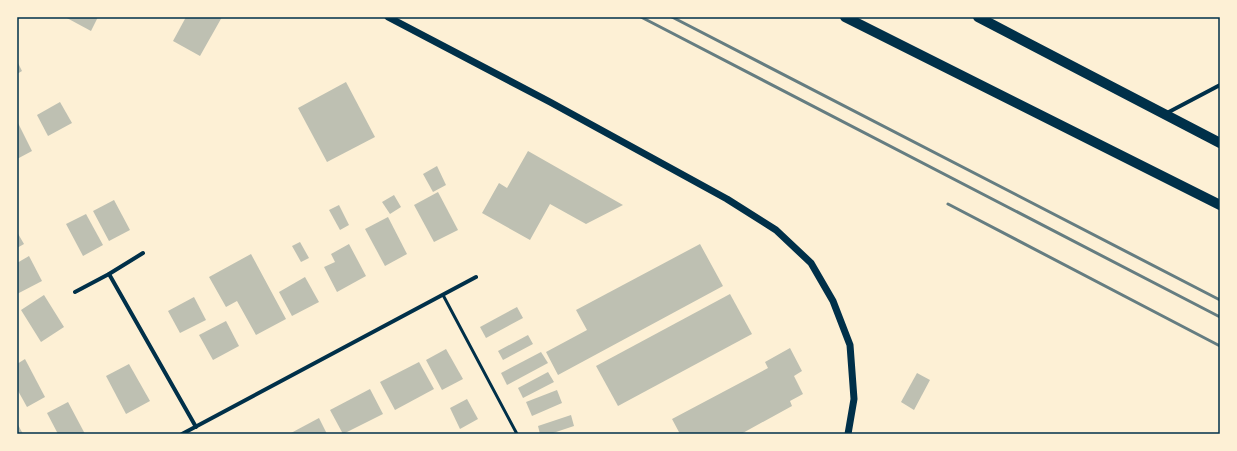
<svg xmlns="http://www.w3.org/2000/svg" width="1237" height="451" viewBox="0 0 1237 451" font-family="'Alegreya Sans',sans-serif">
<rect width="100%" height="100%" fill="#fdf0d5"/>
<g fill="#bec0b2">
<path d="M65 17H98L91 31Z"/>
<path d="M186 17H222L200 56 173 41Z"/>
<path d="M17 61 22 71 17 74Z"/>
<path d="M346 82 375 137 327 162 298 108Z"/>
<path d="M60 102 72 123 48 136 37 115Z"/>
<path d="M17 121 32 151 17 159Z"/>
<path d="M528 151 623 205 586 224 550 204 530 240 482 213 499 183 507 188Z"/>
<path d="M437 166 446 185 433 192 423 174Z"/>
<path d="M438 192 458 230 434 242 414 205Z"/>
<path d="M394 195 401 207 390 214 382 202Z"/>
<path d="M114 200 130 230 109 241 93 211Z"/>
<path d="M339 205 349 225 340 230 329 210Z"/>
<path d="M86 214 103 245 83 256 66 224Z"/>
<path d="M388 217 407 254 385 266 365 229Z"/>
<path d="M17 232 24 244 17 248Z"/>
<path d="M300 242 309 258 301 262 292 246Z"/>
<path d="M349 244 366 276 337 292 324 267 335 262 331 254Z"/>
<path d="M700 244 723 286 558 375 546 352 587 330 576 310Z"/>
<path d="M251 254 286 319 256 335 237 301 226 307 209 277Z"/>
<path d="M29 256 42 281 17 294V263Z"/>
<path d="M305 277 319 302 292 316 279 292Z"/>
<path d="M730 294 752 334 618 406 596 366Z"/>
<path d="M44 295 64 327 41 342 21 310Z"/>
<path d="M194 297 206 320 180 333 168 311Z"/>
<path d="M517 307 523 318 486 338 480 327Z"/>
<path d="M226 321 239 346 213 360 199 335Z"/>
<path d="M528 335 533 344 503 360 498 351Z"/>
<path d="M790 348 802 371 794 376 803 394 790 401 792 406 741 434H680L672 419 768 368 765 362Z"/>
<path d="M446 349 463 379 442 390 426 360Z"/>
<path d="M541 352 548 363 507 385 501 373Z"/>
<path d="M25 359 45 397 27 407 17 389V364Z"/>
<path d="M419 362 434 389 395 410 380 382Z"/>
<path d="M129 364 150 401 126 414 106 376Z"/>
<path d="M548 372 554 382 523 398 518 388Z"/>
<path d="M917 373 930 380 914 410 901 402Z"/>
<path d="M370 389 383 414 343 434 330 410Z"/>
<path d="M557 390 562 403 532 416 526 402Z"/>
<path d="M467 399 478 419 460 429 450 408Z"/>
<path d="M68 402 85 434H58L47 413Z"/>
<path d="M571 415 574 426 550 434H540L538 426Z"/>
<path d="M319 418 327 434H292L291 433Z"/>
<path d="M17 423 23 434H17Z"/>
</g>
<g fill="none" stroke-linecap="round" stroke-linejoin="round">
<path stroke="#003049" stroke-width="3" d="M443 295 517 434"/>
<g stroke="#003049" stroke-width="4">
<path d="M1165 114 1220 85"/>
<path d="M109 274 196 427"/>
<path d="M75 292 109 274 143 253"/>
<path d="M182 434 476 277"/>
</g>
<path stroke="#003049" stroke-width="7" d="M388 17 550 102 727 199 776 230 811 263 833 301 850 345 854 399 848 434"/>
<g stroke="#003049" stroke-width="10">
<path d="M845 17 1220 205"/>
<path d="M978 17 1220 143"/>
</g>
<g stroke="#657d81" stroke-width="3">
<path d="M641 17 1220 317"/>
<path d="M672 17 1220 300"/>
<path d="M948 204 1220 346"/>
</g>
</g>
<rect width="1237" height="451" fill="none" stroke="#fdf0d5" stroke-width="36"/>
<rect x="18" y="18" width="1201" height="415" fill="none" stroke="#003049" stroke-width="1.5"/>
</svg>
